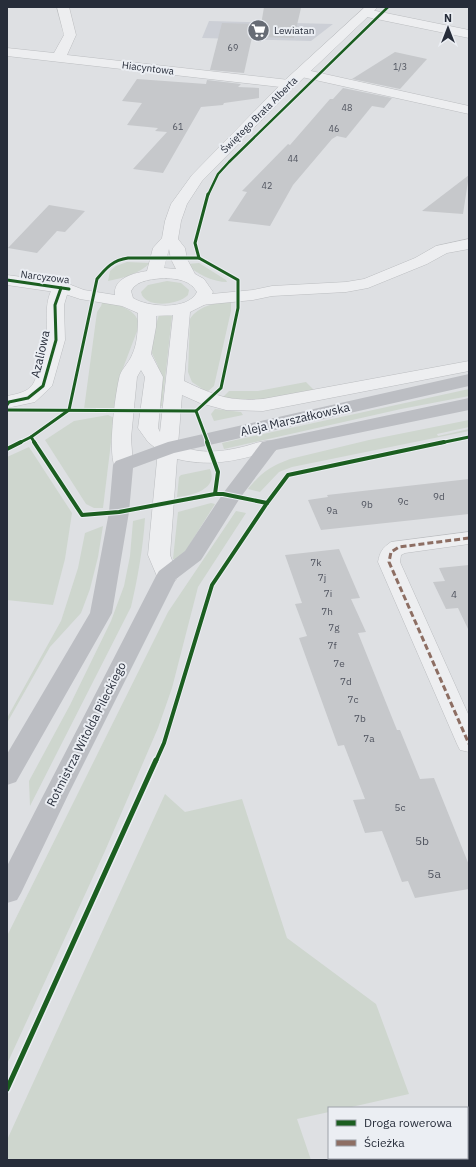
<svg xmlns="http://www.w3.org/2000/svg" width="476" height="1167" viewBox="0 0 476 1167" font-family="'IBM Plex Sans',sans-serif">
<rect width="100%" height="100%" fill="#dee0e3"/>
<path fill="#cccfd6" d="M209 21 333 24 311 41 202 38Z"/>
<g fill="#ced6ce">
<path d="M127 262 150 263C139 274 123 278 108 281L110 271 116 266Z"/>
<path d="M199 263 226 280 227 282C213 282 196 274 187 264Z"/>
<path d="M167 281 181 283 189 290 188 295C179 305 144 309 141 292L148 285Z"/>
<path d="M103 300C115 304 139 309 139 326L120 376 115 408 108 409H84L97 312 101 306Z"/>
<path d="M231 300V311L214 386 207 392 192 382 188 372 190 319C198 306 216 303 231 300Z"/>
<path d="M159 315 172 316 162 406H157L158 366 151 351 152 337Z"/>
<path d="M306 382 315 391 246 402 222 398 229 391H258Z"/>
<path d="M469 389V396L401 409 224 449 222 443Z"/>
<path d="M215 409 241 412 243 415 214 421 211 414Z"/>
<path d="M108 415 114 418 103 508H94L86 504 45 440 74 421Z"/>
<path d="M469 420V427L437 434 438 436 469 429V431L292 467 279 472 260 492 248 489C262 472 269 467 290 459L369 440Z"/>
<path d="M29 447 72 513 65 559 53 605 7 600V457Z"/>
<path d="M210 469C219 489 191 496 177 497L179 477 181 475Z"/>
<path d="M211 503 215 504 185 552 177 559H173L178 512Z"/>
<path d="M236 511 246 513 198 587 172 688 158 728 105 851 7 1064V936L168 612Z"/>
<path d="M145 518C143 548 138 577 131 607L30 806 29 781 70 705 111 621 124 586 130 556 133 521Z"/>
<path d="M103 526 98 557 90 589 81 613 50 647 7 723V718L61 621 78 568 85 533Z"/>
<path d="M165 794 185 812 242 799 287 938 376 1004 409 1094 347 1108H329V1112L297 1119 311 1160H7V1140Z"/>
</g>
<g fill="#c6c8cb">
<path d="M264 7 301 8 294 38 259 37Z"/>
<path d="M222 23 255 24 244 73 210 70Z"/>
<path d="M395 52 427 59 400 89 352 79Z"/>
<path d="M137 79 206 84 207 80 241 84 238 87 259 88V98L224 103 223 105 201 107 163 173 133 169 167 132 155 131 158 128 127 125 142 103 122 101Z"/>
<path d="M343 88 392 98 384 108 372 106 346 138 337 136 332 139 293 185 270 226 228 221 247 192 242 191 288 144 290 145 330 99H333Z"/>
<path d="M469 175 463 214 422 211Z"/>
<path d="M49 205 85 211 65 232 57 231 37 253 8 248Z"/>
<path d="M469 479V514L321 530 308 500 328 497 327 495Z"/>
<path d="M339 549 360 598 351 599 366 632 358 633 397 730H400L420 779 434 778 469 865V889L415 898 408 881 402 882 382 831 365 833 353 800 365 799 344 745 338 746 299 638 307 636 295 604 302 603 285 555Z"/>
<path d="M469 565V631L458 608 446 609 433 582 445 581 439 568Z"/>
</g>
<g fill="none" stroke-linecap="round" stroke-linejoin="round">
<defs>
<g id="minor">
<path d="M57 7H69L76 35 67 55 289 80 294 81 296 84 294 87 289 88 7 56V48L54 53 64 35Z"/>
<path d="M366 9 469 30V38L362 16 360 13 362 10Z"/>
<path d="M302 69 469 106V114L297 76 295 73 297 70Z"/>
<path d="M469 239V249L447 253 427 264 368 288 346 292 272 296 253 300 201 305 195 304 192 300 195 296 201 295 253 290 272 286 346 282 364 279 415 258 436 246Z"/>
<path d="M61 283 67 284 69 288 64 305 65 340 52 386 35 402 7 408V396C35 391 34 385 41 360 43 353 47 346 47 339 48 319 43 301 55 284Z"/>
<path d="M469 532V544L405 553 401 555 400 562 469 716V752L460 750 457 744 378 562C380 552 382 548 391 542Z"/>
</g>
<path id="tertiary" d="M365 7H378L294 87 202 181 187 204 181 221 178 239 185 248 187 259 195 274 204 279 213 292 206 304 190 312 184 381C214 395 229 402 263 399L469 361V371L263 411 226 410 200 403 182 395 178 445C201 455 222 452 246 446 256 443 266 439 276 442L279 446 276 450C240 459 215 468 177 459L170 555 178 576 175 581 167 583 159 581 148 555 158 450 148 442 138 428 145 377 141 370 137 377 131 438 133 465 130 469 123 471 116 469C107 456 115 396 119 379 120 370 129 363 132 355 138 343 138 326 138 313L122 306 80 299 62 293 7 285V275L66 283 84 290 115 295C113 278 134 273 147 271L153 248 162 238 165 221 171 204 192 175 284 81ZM169 249 171 259 176 269 164 268ZM166 278C178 279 190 280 197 292 188 311 147 307 133 298L131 291C137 279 155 279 166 278ZM173 315 160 432 158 428 163 377 151 354 156 327V316Z"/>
</defs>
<use href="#minor" stroke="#bcbec1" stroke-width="1"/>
<use href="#tertiary" stroke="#bcbec1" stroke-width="1"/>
<use href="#minor" fill="#edeef0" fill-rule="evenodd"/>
<use href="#tertiary" fill="#edeef0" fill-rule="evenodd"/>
<g fill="#bcbec3" fill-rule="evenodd">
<path d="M469 374V386L174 453 133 468 129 512 112 613 16 782 7 785V754L90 613 109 512 113 465 116 461 168 442Z"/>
<path d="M469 398V410L276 450 240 498 201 560 176 579 69 793 21 893 17 900 7 903V866L156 576 159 571 185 551 224 492 262 442Z"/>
</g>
<path stroke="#8d6e63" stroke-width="3" stroke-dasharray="6 3" stroke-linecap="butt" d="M469 538 399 547 391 552 389 562 469 744"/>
<defs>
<path id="cycleway-far3" d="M208 195 218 174 229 162 388 7"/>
<g id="cycleway-far2">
<path d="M199 258 195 243 208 194"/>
<path d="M7 280 69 289"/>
<path d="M7 405 9 402 28 398 43 386 56 340 55 305 61 288"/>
<path d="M7 410 196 411"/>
<path d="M31 437 35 443"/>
<path d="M19 443 31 437 69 410 97 279C106 268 113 260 128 258H199L238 280V308L221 388 196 411 208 443"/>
<path d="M440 443 469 437"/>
</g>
<g id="cycleway-far1">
<path d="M34 442 82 515 119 512 215 494H223L267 503"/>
<path d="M207 442 218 472 215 494"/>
<path d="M7 449 21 442"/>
<path d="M156 761 164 743 212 585 267 503 288 475 444 442"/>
</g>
<path id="cycleway" d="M7 1089 156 760"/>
</defs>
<use href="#cycleway-far3" stroke="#ebeef3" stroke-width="4"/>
<use href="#cycleway-far2" stroke="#ebeef3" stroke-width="5"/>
<use href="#cycleway-far1" stroke="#ebeef3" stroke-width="6"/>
<use href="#cycleway" stroke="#ebeef3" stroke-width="8"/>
<use href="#cycleway-far3" stroke="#1b5e20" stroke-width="2.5"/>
<use href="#cycleway-far2" stroke="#1b5e20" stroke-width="3"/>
<use href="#cycleway-far1" stroke="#1b5e20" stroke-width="4"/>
<use href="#cycleway" stroke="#1b5e20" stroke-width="5"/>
</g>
<defs>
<symbol id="supermarket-disc" viewBox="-11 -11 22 22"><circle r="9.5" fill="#676c75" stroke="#ebeef3"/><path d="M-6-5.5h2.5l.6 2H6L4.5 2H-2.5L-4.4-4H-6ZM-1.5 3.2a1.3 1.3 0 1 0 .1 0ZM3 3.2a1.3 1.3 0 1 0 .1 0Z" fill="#fff"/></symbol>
</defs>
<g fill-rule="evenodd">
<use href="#supermarket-disc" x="246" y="18" width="25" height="25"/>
</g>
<g text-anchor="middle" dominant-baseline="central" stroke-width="4" stroke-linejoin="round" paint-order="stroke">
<g font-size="9" fill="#50545f">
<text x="233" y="47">69</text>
<text x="400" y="66">1/3</text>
<text x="347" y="107">48</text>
<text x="178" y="126">61</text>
<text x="334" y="128">46</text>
<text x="293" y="158">44</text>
<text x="267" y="185">42</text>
</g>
<g font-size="10" fill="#272d3a" stroke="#ebeef3" text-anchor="start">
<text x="274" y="30">Lewiatan</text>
</g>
<g font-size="10" fill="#272d3a" stroke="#ebeef3">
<text transform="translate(148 68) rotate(7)">Hiacyntowa</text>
<text transform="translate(259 115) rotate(-45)">Świętego Brata Alberta</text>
<text transform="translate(45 277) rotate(7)">Narcyzowa</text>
</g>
<g font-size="10" fill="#50545f">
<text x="439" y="496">9d</text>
<text x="403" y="501">9c</text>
<text x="367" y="504">9b</text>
<text x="332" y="510">9a</text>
<text x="316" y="562">7k</text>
<text x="322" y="577">7j</text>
<text x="328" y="593">7i</text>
<text x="454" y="594">4</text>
<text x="327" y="611">7h</text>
<text x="334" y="627">7g</text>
<text x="332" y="645">7f</text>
<text x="339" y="663">7e</text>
<text x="346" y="681">7d</text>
<text x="353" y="699">7c</text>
<text x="360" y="718">7b</text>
<text x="369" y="738">7a</text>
<text x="400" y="807">5c</text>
</g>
<g font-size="12" fill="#272d3a" stroke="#ebeef3">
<text transform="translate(40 354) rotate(-77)">Azaliowa</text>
<text transform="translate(295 419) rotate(-13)">Aleja Marszałkowska</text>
<text transform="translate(86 734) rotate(-63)">Rotmistrza Witolda Pileckiego</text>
</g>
<g font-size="12" fill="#50545f">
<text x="422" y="840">5b</text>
<text x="434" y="873">5a</text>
</g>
</g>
<rect width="476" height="1167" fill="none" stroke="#272d3a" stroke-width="16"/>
<rect x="328" y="1107" width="140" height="52" fill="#ebeef3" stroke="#9da1a9"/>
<rect x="336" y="1120" width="20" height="6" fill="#1b5e20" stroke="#9da1a9"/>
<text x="364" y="1127" font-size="12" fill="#272d3a">Droga rowerowa</text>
<rect x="336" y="1140" width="20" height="6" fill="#8d6e63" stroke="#9da1a9"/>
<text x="364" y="1147" font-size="12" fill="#272d3a">Ścieżka</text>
<g transform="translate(448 28)" stroke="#ebeef3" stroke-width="3" paint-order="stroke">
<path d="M0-3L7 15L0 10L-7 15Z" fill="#272d3a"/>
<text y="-6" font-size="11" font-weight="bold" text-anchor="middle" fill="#272d3a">N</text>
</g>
</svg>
